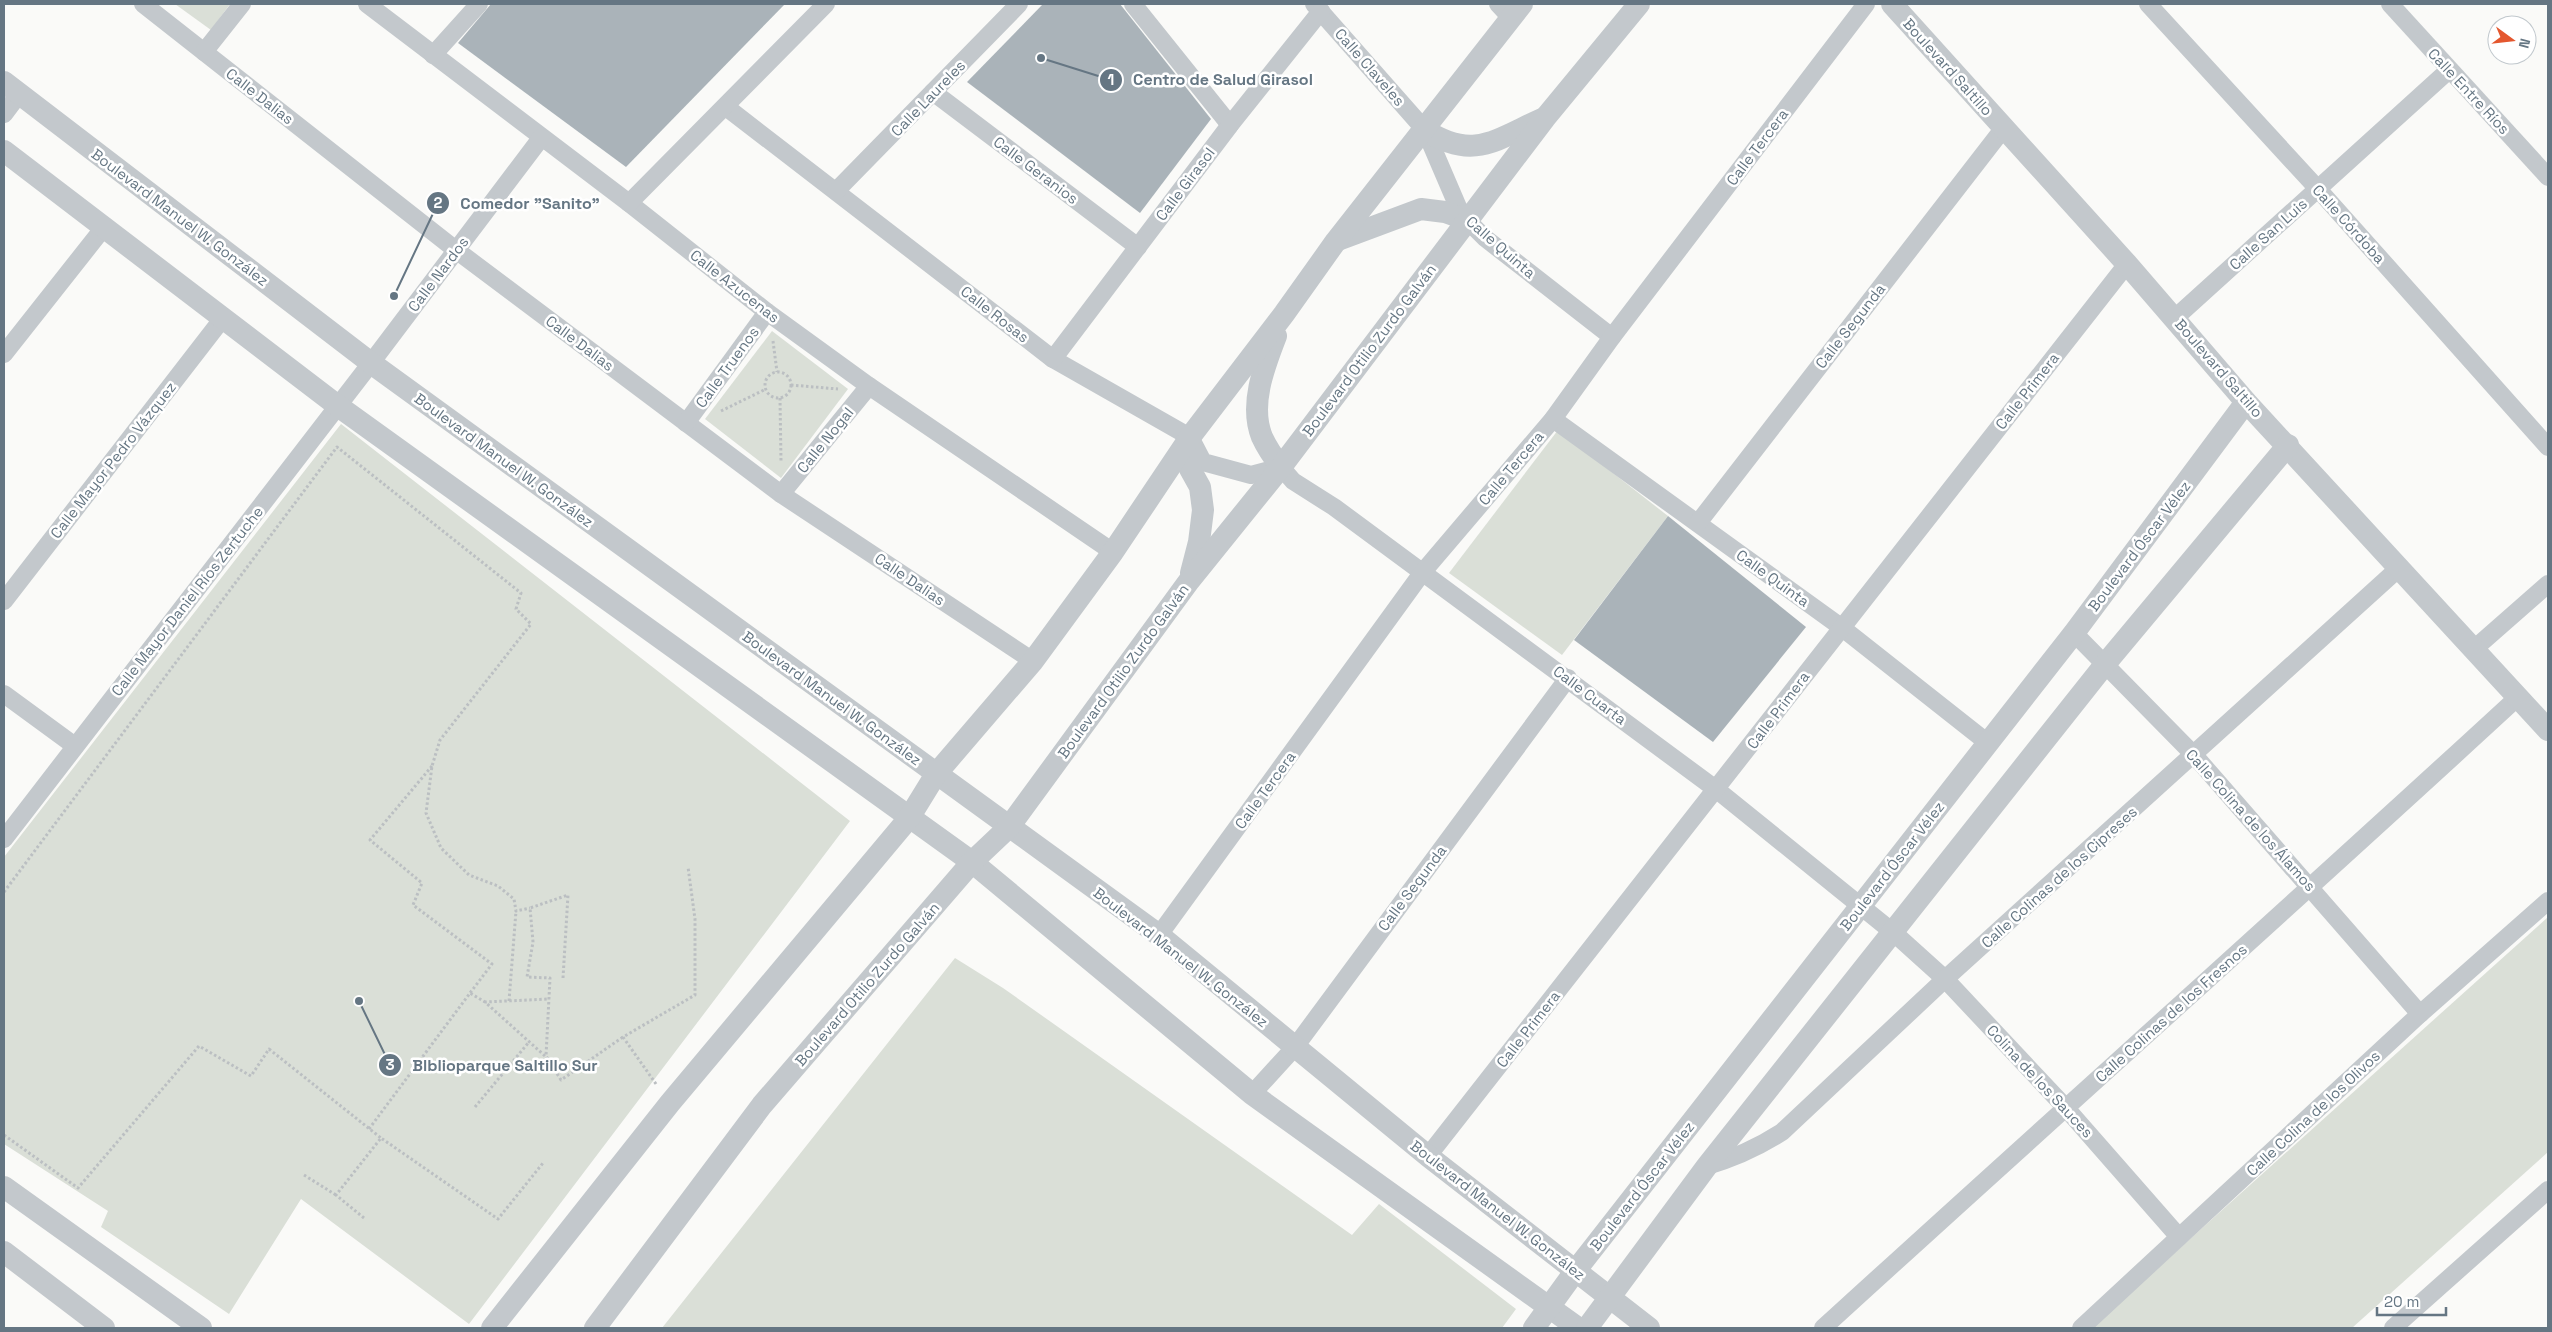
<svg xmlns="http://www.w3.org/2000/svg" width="2552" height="1332" viewBox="0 0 2552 1332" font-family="'Space Grotesk',sans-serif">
<rect width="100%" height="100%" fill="#fafaf8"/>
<g fill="#dadfd7">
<path d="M175 4H230L211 30Z"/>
<path d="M772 331 848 389 781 478 705 419Z"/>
<path d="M341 424 850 821 469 1324 301 1199 229 1314 101 1227 108 1211 4 1144V857Z"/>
<path d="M1558 430 1668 516 1562 655 1449 573Z"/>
<path d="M2548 917V1152L2352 1328H2091Z"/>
<path d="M955 958 1003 988 1352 1235 1379 1204 1516 1309 1502 1328H662Z"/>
</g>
<g fill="#aab3b9">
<path d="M491 4H785L626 167 458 43Z"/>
<path d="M1043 4H1120L1211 119 1140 213 967 82Z"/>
<path d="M1668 516 1806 627 1713 742 1574 640Z"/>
</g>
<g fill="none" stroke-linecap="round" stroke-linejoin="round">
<g stroke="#bbbfc2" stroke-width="3" stroke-dasharray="2.5 2.5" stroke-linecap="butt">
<path d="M773 341 777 372"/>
<circle cx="778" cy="385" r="13"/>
<path d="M791 385 838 389"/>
<path d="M780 398 781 462"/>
<path d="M721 411 766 389"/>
<path d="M432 766 370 840 422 883 413 905 492 964 470 993"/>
<path d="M4 892 337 447 521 593 516 609 531 624 440 740 432 766 426 813 441 848 469 875 498 886 514 899 516 911 530 908"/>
<path d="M563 978 568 895 530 908 533 942 527 977 550 978 546 1056 561 1080 623 1037"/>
<path d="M509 1001 516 911"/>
<path d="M545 1056 485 1002 549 999"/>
<path d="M656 1084 623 1037 695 995V919L688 867"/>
<path d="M475 1107 529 1042"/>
<path d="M369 1129 470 993 485 1002"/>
<path d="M4 1135 78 1188 199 1046 251 1076 269 1049 381 1138"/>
<path d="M304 1175 336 1195"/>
<path d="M364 1218 336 1195 381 1138 498 1219 543 1163"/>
</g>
<g stroke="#c3c8cc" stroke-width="18">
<path d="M143 4 456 250 781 494 1033 661"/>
<path d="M367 4 629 203 767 312 869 386 1113 552"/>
<path d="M1133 4 1230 125"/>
<path d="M1314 4 1425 130 1458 207 1467 220 1485 238 1612 337"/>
<path d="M1498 4 1511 18"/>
<path d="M2148 4 2318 189 2548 447"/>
<path d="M2390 4 2548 177"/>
<path d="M204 52 242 4"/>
<path d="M433 55 479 4"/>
<path d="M933 92 1138 247"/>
<path d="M726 107 1053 359 1190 437 1203 462 1251 475 1281 467 1293 481 1334 507 1717 790 1894 933 1945 979 2065 1107 2179 1237"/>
<path d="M4 114 19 94"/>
<path d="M836 191 1019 4"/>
<path d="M629 203 826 4"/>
<path d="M2175 318 2449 70"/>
<path d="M4 354 105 226"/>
<path d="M1053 359 1230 125 1321 11"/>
<path d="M1553 419 1841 627 1988 743"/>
<path d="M686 423 767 312"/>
<path d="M781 494 869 386"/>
<path d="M1698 523 2003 129"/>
<path d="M4 601 223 318"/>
<path d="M2074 633 2194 755 2420 1014"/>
<path d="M2474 649 2548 584"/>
<path d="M4 694 75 746"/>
<path d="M4 839 371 363 541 138"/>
<path d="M1159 935 1422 573 1553 419 1612 337 1866 4"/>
<path d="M1252 1094 1295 1047 1568 678"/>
<path d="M1428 1156C1662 859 1893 561 2127 264"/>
<path d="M1707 1166C1735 1158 1757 1148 1782 1132L1945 979 2399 568"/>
<path d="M1823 1328C2054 1117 2288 909 2518 697"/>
<path d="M2081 1328 2420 1014 2548 901"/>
<path d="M2393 1328 2548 1190"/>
</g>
<g stroke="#c3c8cc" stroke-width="22">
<path d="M1892 4 2127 264 2246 402 2548 730"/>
<path d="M4 82 371 363 1159 935 1428 1156 1649 1328"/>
<path d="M1425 130C1473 161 1495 140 1542 119"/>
<path d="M4 151 338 406 972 862 1252 1094 1578 1328"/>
<path d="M1338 240 1421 209 1445 212 1467 220"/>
<path d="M1276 336C1264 367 1249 405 1262 437 1267 448 1274 458 1281 467"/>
<path d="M1190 437V469L1200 487 1203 510 1199 542 1191 573"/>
<path d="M4 1187 201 1328"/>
<path d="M4 1252 104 1328"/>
<path d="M492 1328 670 1103 909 818 936 774 1033 661 1113 552 1190 437 1284 314 1336 241 1522 4"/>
<path d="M595 1328 762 1105 972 862 1009 827 1189 581 1281 467 1545 118 1639 4"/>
<path d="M1534 1328 1576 1270 2074 633 2246 402"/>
<path d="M1587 1328 1707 1166 2106 663 2288 445"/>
</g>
</g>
<g text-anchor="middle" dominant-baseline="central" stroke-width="5" stroke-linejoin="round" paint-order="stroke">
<g font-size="15" fill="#657683" stroke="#fff">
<text transform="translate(1370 67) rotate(49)">Calle Claveles</text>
<text transform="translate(1948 67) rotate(48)">Boulevard Saltillo</text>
<text transform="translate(2469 91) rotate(47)">Calle Entre Ríos</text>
<text transform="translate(260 96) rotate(38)">Calle Dalias</text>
<text transform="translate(928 98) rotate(-46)">Calle Laureles</text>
<text transform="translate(1757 147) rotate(-53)">Calle Tercera</text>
<text transform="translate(1036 170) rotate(37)">Calle Geranios</text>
<text transform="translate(1185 184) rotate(-53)">Calle Girasol</text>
<text transform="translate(180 217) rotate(37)">Boulevard Manuel W. González</text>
<text transform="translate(2349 224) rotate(48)">Calle Córdoba</text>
<text transform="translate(2268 234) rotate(-42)">Calle San Luis</text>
<text transform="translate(1501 247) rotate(41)">Calle Quinta</text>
<text transform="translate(438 274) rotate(-53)">Calle Nardos</text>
<text transform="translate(735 286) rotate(38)">Calle Azucenas</text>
<text transform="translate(995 314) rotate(38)">Calle Rosas</text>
<text transform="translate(1850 326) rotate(-52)">Calle Segunda</text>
<text transform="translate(580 343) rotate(37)">Calle Dalias</text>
<text transform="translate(1369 350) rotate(-53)">Boulevard Otilio Zurdo Galván</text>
<text transform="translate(727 367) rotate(-54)">Calle Truenos</text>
<text transform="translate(2219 368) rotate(49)">Boulevard Saltillo</text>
<text transform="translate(2027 391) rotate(-52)">Calle Primera</text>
<text transform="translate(825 440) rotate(-51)">Calle Nogal</text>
<text transform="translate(113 460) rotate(-52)">Calle Mayor Pedro Vázquez</text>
<text transform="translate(504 460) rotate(36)">Boulevard Manuel W. González</text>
<text transform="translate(1511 468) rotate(-50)">Calle Tercera</text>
<text transform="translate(2139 546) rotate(-53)">Boulevard Óscar Vélez</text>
<text transform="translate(1773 578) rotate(36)">Calle Quinta</text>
<text transform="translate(910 579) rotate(34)">Calle Dalias</text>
<text transform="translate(187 601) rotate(-52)">Calle Mayor Daniel Ríos Zertuche</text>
<text transform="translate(1123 671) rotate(-54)">Boulevard Otilio Zurdo Galván</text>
<text transform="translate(1590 695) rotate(37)">Calle Cuarta</text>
<text transform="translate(832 698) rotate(36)">Boulevard Manuel W. González</text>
<text transform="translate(1778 710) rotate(-53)">Calle Primera</text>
<text transform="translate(1265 790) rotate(-54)">Calle Tercera</text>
<text transform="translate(2251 820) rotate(48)">Calle Colina de los Álamos</text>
<text transform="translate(1892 866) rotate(-52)">Boulevard Óscar Vélez</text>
<text transform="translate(2059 877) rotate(-42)">Calle Colinas de los Cipreses</text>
<text transform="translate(1412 888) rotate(-53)">Calle Segunda</text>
<text transform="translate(1181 957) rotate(38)">Boulevard Manuel W. González</text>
<text transform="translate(867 984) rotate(-49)">Boulevard Otilio Zurdo Galván</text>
<text transform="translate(2171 1013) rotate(-42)">Calle Colinas de los Fresnos</text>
<text transform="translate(1528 1029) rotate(-52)">Calle Primera</text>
<text transform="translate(2040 1081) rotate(47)">Colina de los Sauces</text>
<text transform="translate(2313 1113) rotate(-43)">Calle Colina de los Olivos</text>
<text transform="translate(1642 1186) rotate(-52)">Boulevard Óscar Vélez</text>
<text transform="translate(1498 1210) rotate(38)">Boulevard Manuel W. González</text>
</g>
</g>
<path fill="none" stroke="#657683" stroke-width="2" d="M1041 58L1111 80M394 296L438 203M359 1001L390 1065"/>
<g fill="#657683" stroke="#fff" stroke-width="2">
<circle cx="1041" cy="58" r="5"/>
<circle cx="394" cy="296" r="5"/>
<circle cx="359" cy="1001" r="5"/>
<circle cx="1111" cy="80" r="12"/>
<circle cx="438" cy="203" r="12"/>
<circle cx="390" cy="1065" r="12"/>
</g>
<g font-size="15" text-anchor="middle" font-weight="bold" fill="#fff">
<text x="1111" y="85">1</text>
<text x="438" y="208">2</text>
<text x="390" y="1070">3</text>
</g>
<g font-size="16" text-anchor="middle" font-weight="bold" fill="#657683" stroke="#fff" stroke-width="5" stroke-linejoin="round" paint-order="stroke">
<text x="1223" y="85">Centro de Salud Girasol</text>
<text x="530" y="209">Comedor "Sanito"</text>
<text x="505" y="1071">Blblioparque Saltillo Sur</text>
</g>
<rect width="2552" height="1332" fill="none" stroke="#657683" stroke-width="10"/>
<g transform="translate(2512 40) rotate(105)"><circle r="24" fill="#ffffff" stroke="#c1c8cd"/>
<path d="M0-4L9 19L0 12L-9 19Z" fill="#e4572e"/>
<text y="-8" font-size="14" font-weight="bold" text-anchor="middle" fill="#657683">N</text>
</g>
<path d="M2377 1307v8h69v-8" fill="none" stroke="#657683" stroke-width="2.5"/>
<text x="2384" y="1307" font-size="15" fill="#657683" stroke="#ffffff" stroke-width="4" paint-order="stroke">20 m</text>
</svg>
